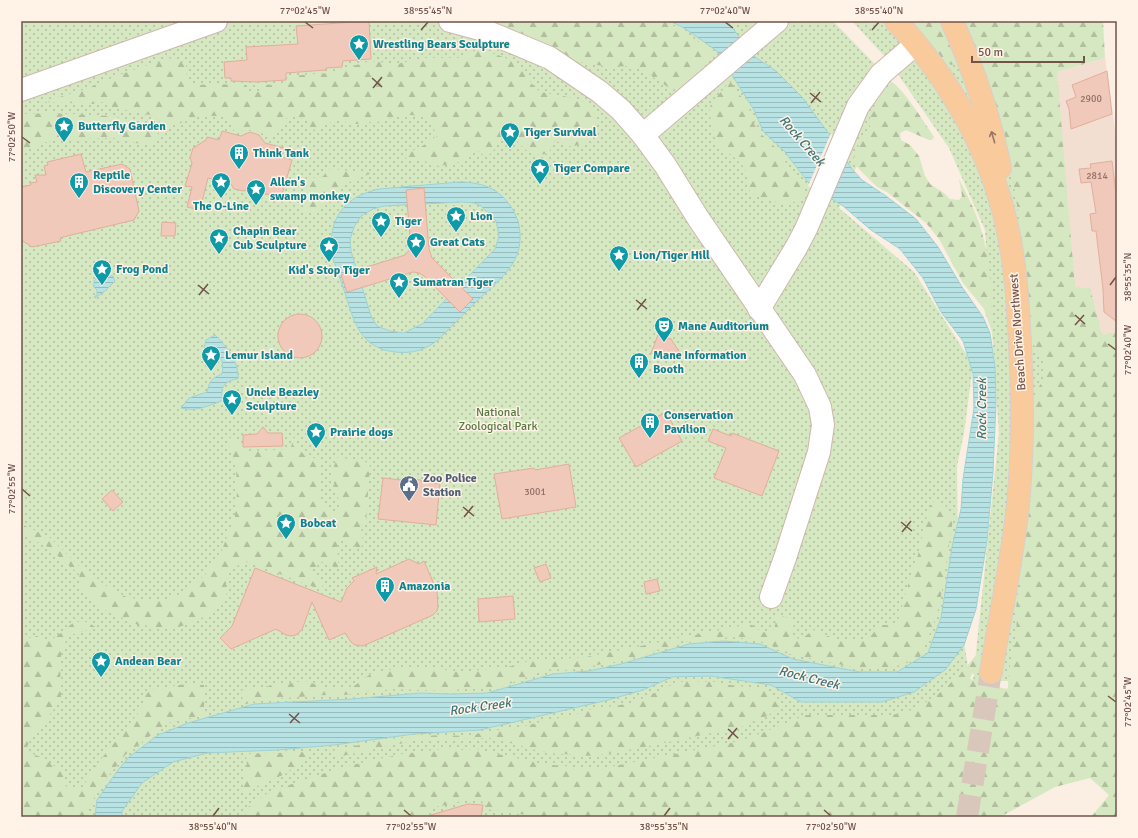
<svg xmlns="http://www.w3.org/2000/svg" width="1138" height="838" viewBox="0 0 1138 838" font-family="Signika,sans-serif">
<defs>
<pattern id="grass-dots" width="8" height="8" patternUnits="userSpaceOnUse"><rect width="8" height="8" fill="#d6e8c1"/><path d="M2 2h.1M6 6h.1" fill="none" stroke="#b2bf9f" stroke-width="1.8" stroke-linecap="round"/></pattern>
<pattern id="forest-firs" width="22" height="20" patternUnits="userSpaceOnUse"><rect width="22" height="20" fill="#d6e8c1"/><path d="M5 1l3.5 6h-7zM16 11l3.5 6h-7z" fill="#b2bf9f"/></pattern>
<pattern id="water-rules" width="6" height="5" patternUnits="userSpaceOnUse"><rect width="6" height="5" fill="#b7e3e4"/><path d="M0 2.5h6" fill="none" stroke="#9bb"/></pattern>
</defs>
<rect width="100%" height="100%" fill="#fbeee2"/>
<path fill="#f3dfd1" d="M1105 58 1117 143V332L1102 335 1090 288 1075 287 1057 72Z"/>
<g fill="url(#grass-dots)">
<path d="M21 21H833L892 82 839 208 914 272 973 365 964 433 957 466 958 572 963 635 974 707 955 817H21Z"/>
<path d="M852 21H1043L1057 72 1075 287 1090 288 1102 335 1117 332 1011 681H973L999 433 985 230 949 148 888 60Z"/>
</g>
<g fill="url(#forest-firs)">
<path d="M488 21H663L680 29 716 54 678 88 672 90 643 70 629 66 610 67 579 62 527 36Z"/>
<path d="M910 21H942L960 62 951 65 943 60 929 42Z"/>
<path d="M963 21H1103L1105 58 1057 72 1075 287 1090 288 1102 335 1117 332V817H1091L1109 795 1090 778 1055 787 1000 817H541L486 809V803C465 795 466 801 447 805 440 806 434 807 428 808L426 817H246L245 812 248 807 268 793 286 786 343 767 402 754 451 748 462 750 476 749 542 764 587 768 609 767 731 743 752 737 806 715H892L912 710 935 697 960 674 978 653 980 654C982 659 981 667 978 672L972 674 970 679 1006 689 1008 688C1008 661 1020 634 1016 608L1031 495 1034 427 1033 405 1036 391 1045 378 1043 360 1034 345 1031 334 1026 264 1012 173 991 98Z"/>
<path d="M484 51C499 55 516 60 525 73 530 80 533 88 541 92 554 95 582 97 591 107 603 121 590 144 574 146 568 147 562 143 556 141L553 143 549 153C532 158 526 151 515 139 512 138 508 137 505 137 497 139 496 153 486 156L474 150 471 151 464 161 440 166 429 164 423 159 408 160 403 155 421 147 437 136 429 118 406 114 374 123 366 121 362 124H348L340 118 313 130 307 128V120L288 115C282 127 281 133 267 136L256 130 234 131 232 120 224 116H201L166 128 150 115 108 106V103L95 101 94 104 43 102 86 89 119 75 168 58 186 63 187 85 245 84 247 92H259L260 85 289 84V76L329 73 370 61 397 64 424 58H460L472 52Z"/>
<path d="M730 81 749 108 752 120 758 131 779 151 792 173 805 185V190L800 200 784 205 752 194 749 189 746 171 743 166 733 156 719 147 716 141 709 112 711 104Z"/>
<path d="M890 81C901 85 926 125 934 137L932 140H929L906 130 900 133 901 140 910 145 919 156 925 176 930 184 944 193 950 199 959 200 962 196 959 179C967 194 975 210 980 226 991 260 993 298 992 332L984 309 963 283 939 239 926 223 887 192 877 187 852 162 862 138 870 131V116L877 100Z"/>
<path d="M21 109 24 114 50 113 110 116 143 123 161 136C148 153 126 137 109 138 89 139 67 138 47 142 35 144 37 151 21 149Z"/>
<path d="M330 169 372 173 351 181 334 194 315 214 303 211 306 187 311 177 320 179Z"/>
<path d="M233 437 239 442 242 449 246 451 277 450 291 448 293 438 297 439 296 445 305 456 321 460 319 476 321 500 334 513 340 505 331 473 338 457 370 463 366 523 360 532 363 540 362 546 358 548 344 540 340 542 337 547 339 568 335 569 328 561C322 560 315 566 312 571L313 576 323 584 322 587 319 589 254 564C252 563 248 562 245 562 239 564 229 571 227 577 224 587 230 596 222 604 209 616 181 630 163 629 155 629 148 623 140 626L105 610 81 589 79 574 45 545 21 535V524L49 537 79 566 113 591 129 598 147 600 168 599 185 592 205 575 220 555 235 516 237 492 236 466 228 442V439Z"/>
<path d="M935 500C945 502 949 510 953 519L940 603 933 626 920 657 913 661 896 666 882 668 852 667 781 652 771 645 754 639 729 637 697 643 682 641 673 647 661 648 652 653 624 660 570 670 554 669 545 670 501 687 487 689 467 688 449 691 392 689 345 695H325L259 700 243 705 242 690 305 681 333 690 354 686 372 673 387 670 423 667 462 672 508 667 536 659 548 660 586 657 745 625C747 625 749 625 752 625 754 626 757 629 760 631 773 637 777 627 775 616L777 614 795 621 791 633 794 639 803 638 813 630C831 637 852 648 870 636 874 633 877 628 881 625H890L898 621 910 578 918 555 929 507Z"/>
<path d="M74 622H88L95 627 92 629 70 635 63 646 60 661 61 697 54 709 29 742 27 748 32 754 41 757 63 772 65 785 68 788 82 789 93 769 141 710 146 695 150 690 185 684 204 685V715L167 723 125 755 102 784 89 807 86 817H21V640L37 636 47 641 56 637Z"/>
<path d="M685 681 717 682 730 685 763 689 780 700 778 708 767 716 741 727 639 748 593 756 547 753 492 738 418 740 342 756H338L334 750 390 739 439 735 469 736 491 731 521 727 552 719 569 717 587 710 633 703 674 684Z"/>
<path d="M307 752 308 753 305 760 299 763 285 774 244 792 243 780 247 767 246 754Z"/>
</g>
<g fill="url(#water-rules)" stroke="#9ed3d5" fill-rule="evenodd">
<path d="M670 21H727L755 57 776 71 802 97 832 138 852 169 862 180 886 196 916 219 938 247 962 287 983 317 990 333 995 367 996 402 993 472 987 541 976 609 964 645 945 670 914 692 882 702H801L771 685 710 676 672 677 643 690 608 700 480 730 414 734 334 745 277 750 207 753 173 762 142 783 122 811V817H95L97 800 118 770 129 757 158 735 188 723 254 704 352 699 420 693 451 694 487 693 553 674 589 671 621 664 689 644 723 641 760 644 793 659 860 672H897L928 653 941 618 952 547 961 509 963 479 974 408 973 374 963 341 941 312 923 278 900 249 871 230 843 206 811 186 785 152 763 131 754 110 717 51 684 28Z"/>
<path d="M459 182C479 182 497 187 509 204 523 222 524 248 511 266 502 279 490 289 479 299 465 313 452 326 438 340 425 350 412 354 395 352 360 348 354 322 345 293 341 281 336 268 332 255 327 219 345 196 379 189ZM462 202 474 203 481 206 496 221 499 236 495 249 422 324 404 333 390 331 377 326 371 316 351 251 350 240 354 227 361 216 373 209 384 206Z"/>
<path d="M99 276H113L115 281 105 291 95 298 94 297 97 295V290L94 287V281Z"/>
<path d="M215 335C227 347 239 361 238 379 225 380 219 388 223 400 209 406 196 412 181 408L189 398 207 392C210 380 211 379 222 374 225 356 218 355 204 348L206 340Z"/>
</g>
<path fill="#fbeee2" d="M831 133 848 159 830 200 808 186Z"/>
<g fill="#f0c9ba" stroke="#e2ae9b">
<path d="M369 21 371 59 343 61 342 67 326 68V70L286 73V80L257 82 231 81V78H225L224 62 247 60 246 47 298 44 296 26Z"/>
<path d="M1107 71 1112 114 1071 129 1069 109 1066 101 1076 97 1072 85Z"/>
<path d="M222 131 241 136 250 132 259 135 265 143 284 148 282 157 292 160 281 198 248 189 244 191 234 189 231 184 208 178 200 210 187 207 192 187 185 186 192 163 190 158 193 148 206 140 207 137 219 140Z"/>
<path d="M81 154 86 172 122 164 130 169 139 211 134 220 63 237 60 238 61 241 32 247 21 240V187L31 185 30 183 37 182 35 175H46L44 166 48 165 47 162Z"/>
<path d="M1112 161 1117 201V322L1104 312 1103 289 1096 231H1092L1090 214 1096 213 1091 182 1081 183 1079 169 1091 168 1090 164Z"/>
<path d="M424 188 429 249 432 258 473 299 460 312 424 276 419 273 413 272 347 292 341 275 405 255 411 248 406 190Z"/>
<path d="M162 222 176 223 175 236H161Z"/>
<circle cx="300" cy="336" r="22"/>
<path d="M658 335 671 339 680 353 664 358 651 353Z"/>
<path d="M666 412 682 441 636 467 619 438Z"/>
<path d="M263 427 268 433H282L283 446 243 447V435L257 434Z"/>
<path d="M713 429 731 436 732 433 779 451 762 496 714 478 726 448 708 441Z"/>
<path d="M569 464 576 507 502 519 494 474 534 468 535 470Z"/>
<path d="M383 478 402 480 403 478 421 480V482L440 484 436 525 378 519Z"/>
<path d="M112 490 123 502 113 511 102 499Z"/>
<path d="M409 559 419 564 424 561 437 591 438 607 437 611 433 615 363 646 355 645 351 642 345 633 329 640 312 602 302 630 296 635 291 636 286 635 276 629 231 649 220 638 232 626 255 568 341 602 347 588 354 581 352 578 377 567 376 574Z"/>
<path d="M546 564 551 578 540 582 534 568Z"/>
<path d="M657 579 660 591 646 594 644 582Z"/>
<path d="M513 596 515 619 479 622 478 599Z"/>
<path d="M468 804 483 805 481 817H431V815Z"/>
</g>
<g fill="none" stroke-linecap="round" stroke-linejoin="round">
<path stroke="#d9c7bc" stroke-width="22" stroke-dasharray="22 11" stroke-linecap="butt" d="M967 817 991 672"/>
<defs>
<g id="minor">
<path d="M450 21 483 30 550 58 600 92 621 110 643 135 665 165 698 218 805 375 820 407 823 425 819 452 785 558 771 597"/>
<path d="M21 90 216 21"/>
<path d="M643 135 777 21"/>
<path d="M759 309 796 248 806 229 858 106 881 74 916 44"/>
</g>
<g id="major">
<path d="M896 21C950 79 992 153 1008 231 1016 268 1018 306 1020 344 1023 397 1023 451 1018 505 1012 561 1000 616 991 672"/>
<path d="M952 21C973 68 990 117 1000 168"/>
</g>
</defs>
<use href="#minor" stroke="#ceb7ac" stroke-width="24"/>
<use href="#major" stroke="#d8cfcc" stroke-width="24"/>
<use href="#minor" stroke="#fff" stroke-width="22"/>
<use href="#major" stroke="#f9cb9c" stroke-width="22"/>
</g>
<defs><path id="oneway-shaft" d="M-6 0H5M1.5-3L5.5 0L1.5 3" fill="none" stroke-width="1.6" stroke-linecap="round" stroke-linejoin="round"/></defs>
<use stroke="#9a7762" href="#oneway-shaft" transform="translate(993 137) rotate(-106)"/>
<path fill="none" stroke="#725349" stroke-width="1.5" d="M305 22 313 28M725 22 733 28M421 30 428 22M872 30 879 22M372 78 382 87M373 88 382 77M810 93 821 102M811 103 820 92M22 137 30 143M198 285 209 294M1110 285 1116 277M199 295 208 284M636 300 647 309M637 310 646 299M1075 315 1085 324M1075 325 1084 315M1108 344 1116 350M22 489 30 496M463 507 474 516M464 517 473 506M901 522 912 531M902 532 911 521M1108 696 1116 702M289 714 300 723M290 723 299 713M728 729 738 738M728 739 737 728M404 810 411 816M824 810 831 816M213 816 219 808M664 816 670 808"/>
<defs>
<symbol id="sight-pin" viewBox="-11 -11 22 30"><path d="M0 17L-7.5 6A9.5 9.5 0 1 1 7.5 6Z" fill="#0f9aa8" stroke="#fff3e8"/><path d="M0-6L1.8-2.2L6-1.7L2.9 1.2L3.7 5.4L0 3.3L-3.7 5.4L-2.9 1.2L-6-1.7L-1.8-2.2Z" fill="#fff"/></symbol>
<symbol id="building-pin" viewBox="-11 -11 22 30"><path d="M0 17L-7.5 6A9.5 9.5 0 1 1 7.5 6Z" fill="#0f9aa8" stroke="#fff3e8"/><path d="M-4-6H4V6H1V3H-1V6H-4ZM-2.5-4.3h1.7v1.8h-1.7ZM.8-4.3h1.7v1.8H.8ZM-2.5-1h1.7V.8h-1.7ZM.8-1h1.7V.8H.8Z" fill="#fff"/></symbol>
<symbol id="theatre-pin" viewBox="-11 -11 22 30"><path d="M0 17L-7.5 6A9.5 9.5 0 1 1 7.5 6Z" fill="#0f9aa8" stroke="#fff3e8"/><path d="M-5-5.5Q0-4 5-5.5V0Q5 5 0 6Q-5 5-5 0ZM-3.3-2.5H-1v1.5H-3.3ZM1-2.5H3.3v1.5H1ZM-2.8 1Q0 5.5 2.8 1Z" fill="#fff"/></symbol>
<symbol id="civic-pin" viewBox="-11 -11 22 30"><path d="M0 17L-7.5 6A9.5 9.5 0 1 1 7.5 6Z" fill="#5c6f8a" stroke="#fff3e8"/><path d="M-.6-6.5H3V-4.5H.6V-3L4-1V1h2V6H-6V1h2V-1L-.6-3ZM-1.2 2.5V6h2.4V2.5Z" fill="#fff"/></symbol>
</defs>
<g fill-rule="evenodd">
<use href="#sight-pin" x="348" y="33" width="22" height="30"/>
<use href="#sight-pin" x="53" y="115" width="22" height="30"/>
<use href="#sight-pin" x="499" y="121" width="22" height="30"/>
<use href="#building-pin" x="228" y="142" width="22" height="30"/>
<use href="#sight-pin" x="529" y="157" width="22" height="30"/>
<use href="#building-pin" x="68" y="171" width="22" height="30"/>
<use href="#sight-pin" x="210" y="171" width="22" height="30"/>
<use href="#sight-pin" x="245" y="178" width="22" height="30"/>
<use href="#sight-pin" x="445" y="205" width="22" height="30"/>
<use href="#sight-pin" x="370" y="210" width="22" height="30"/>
<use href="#sight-pin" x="208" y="227" width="22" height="30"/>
<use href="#sight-pin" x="405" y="231" width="22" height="30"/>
<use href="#sight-pin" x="318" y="235" width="22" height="30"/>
<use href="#sight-pin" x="608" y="244" width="22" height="30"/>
<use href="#sight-pin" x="91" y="258" width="22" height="30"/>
<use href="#sight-pin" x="388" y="271" width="22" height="30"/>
<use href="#theatre-pin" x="653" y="315" width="22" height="30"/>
<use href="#sight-pin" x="200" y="344" width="22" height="30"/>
<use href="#building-pin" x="628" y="351" width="22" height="30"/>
<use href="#sight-pin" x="221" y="388" width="22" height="30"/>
<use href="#building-pin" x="639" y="411" width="22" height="30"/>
<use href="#sight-pin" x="305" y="421" width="22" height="30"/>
<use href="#civic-pin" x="398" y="474" width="22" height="30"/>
<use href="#sight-pin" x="275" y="512" width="22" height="30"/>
<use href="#building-pin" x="374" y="575" width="22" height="30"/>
<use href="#sight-pin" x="90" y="650" width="22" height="30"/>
</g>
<g text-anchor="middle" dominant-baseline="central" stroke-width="3" stroke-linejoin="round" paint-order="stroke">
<g font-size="10" fill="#927065">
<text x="1091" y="99">2900</text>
<text x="1097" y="176">2814</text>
<text x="535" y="492">3001</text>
</g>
<g font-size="12" font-weight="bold" fill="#0d838f" stroke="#fff3e8" text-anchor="start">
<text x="373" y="44">Wrestling Bears Sculpture</text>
<text x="78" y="126">Butterfly Garden</text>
<text x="524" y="132">Tiger Survival</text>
<text x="253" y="153">Think Tank</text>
<text x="554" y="168">Tiger Compare</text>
<text x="93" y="175">Reptile<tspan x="93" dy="14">Discovery Center</tspan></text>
<text x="270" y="182">Allen's<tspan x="270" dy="14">swamp monkey</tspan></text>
<text x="221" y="206" text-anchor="middle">The O-Line</text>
<text x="470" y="216">Lion</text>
<text x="395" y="221">Tiger</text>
<text x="233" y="231">Chapin Bear<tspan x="233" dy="14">Cub Sculpture</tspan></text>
<text x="430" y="242">Great Cats</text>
<text x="633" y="255">Lion/Tiger Hill</text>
<text x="116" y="269">Frog Pond</text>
<text x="329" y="270" text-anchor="middle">Kid's Stop Tiger</text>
<text x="413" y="282">Sumatran Tiger</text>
<text x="678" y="326">Mane Auditorium</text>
<text x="225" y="355">Lemur Island</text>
<text x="653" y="355">Mane Information<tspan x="653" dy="14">Booth</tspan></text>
<text x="246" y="392">Uncle Beazley<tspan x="246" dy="14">Sculpture</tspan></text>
<text x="664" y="415">Conservation<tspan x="664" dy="14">Pavilion</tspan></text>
<text x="330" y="432">Prairie dogs</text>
<text x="300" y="523">Bobcat</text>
<text x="399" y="586">Amazonia</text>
<text x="115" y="661">Andean Bear</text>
</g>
<g font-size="12" fill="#725349" stroke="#fff3e8">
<text transform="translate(1018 332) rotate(-94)">Beach Drive Northwest</text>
</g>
<g font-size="12" fill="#587842" stroke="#fff3e8">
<text x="498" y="412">National<tspan x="498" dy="14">Zoological Park</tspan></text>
</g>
<g font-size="12" font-weight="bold" fill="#4e5e75" stroke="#fff3e8" text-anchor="start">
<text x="423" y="478">Zoo Police<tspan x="423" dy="14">Station</tspan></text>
</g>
<g font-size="13" font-style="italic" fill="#3e7578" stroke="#fff3e8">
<text transform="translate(802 141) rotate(49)">Rock Creek</text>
<text transform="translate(982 409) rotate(-90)">Rock Creek</text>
<text transform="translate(809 678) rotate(14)">Rock Creek</text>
<text transform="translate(480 707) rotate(-8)">Rock Creek</text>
</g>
</g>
<rect width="1138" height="838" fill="none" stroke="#fff3e8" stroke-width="44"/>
<path d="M972 56v6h112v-6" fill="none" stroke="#725349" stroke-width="2"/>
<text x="978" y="56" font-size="12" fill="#725349" stroke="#fff3e8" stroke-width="3" paint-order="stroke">50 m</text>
<rect x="22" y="22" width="1094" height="794" fill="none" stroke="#725349" stroke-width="1.5"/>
<g font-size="10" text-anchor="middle" fill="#725349">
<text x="305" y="14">77°02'45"W</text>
<text x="428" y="14">38°55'45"N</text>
<text x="725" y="14">77°02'40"W</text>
<text x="879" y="14">38°55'40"N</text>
<text transform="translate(11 137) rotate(-90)" y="4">77°02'50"W</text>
<text transform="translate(1127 277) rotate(-90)" y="4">38°55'35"N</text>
<text transform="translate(1127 350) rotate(-90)" y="4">77°02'40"W</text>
<text transform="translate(11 489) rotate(-90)" y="4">77°02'55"W</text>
<text transform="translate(1127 702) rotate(-90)" y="4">77°02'45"W</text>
<text x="213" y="830">38°55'40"N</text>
<text x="411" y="830">77°02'55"W</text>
<text x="664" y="830">38°55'35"N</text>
<text x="831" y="830">77°02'50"W</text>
</g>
</svg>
